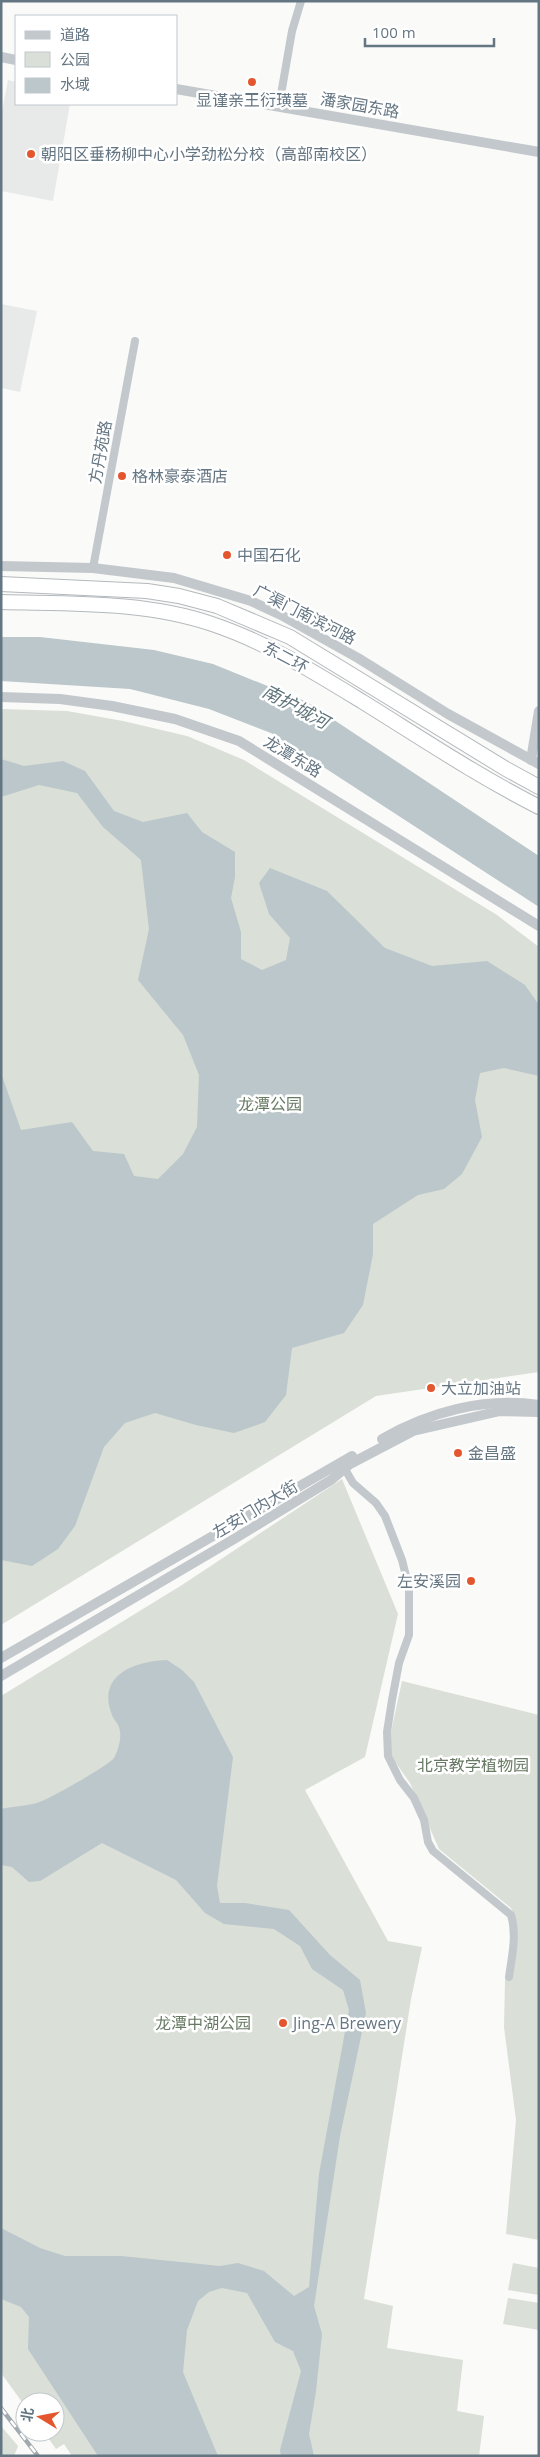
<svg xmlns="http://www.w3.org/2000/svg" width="540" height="2457" viewBox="0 0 540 2457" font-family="'Open Sans','Noto Sans SC',sans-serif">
<rect width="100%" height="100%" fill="#fafaf8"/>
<g fill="#e8e9e9">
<path d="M8 80 16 82V104H70L53 201 1 191V117Z"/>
<path d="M1 304 37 311 20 392 1 388Z"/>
</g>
<g fill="#dadfd7">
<path d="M1 709 67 711 123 721 187 736 244 760 497 915 539 947V1372L376 1396 1 1625Z"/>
<path d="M342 1479 398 1614 365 1757 305 1790 388 1941 422 1947 411 1999 364 2299 393 2306 387 2348 463 2360 457 2411 484 2416 479 2456H72L64 2444 56 2449 44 2432H55V2402H25V2406L1 2373V1696L182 1585Z"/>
<path d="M402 1681 539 1715V2240L506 2234 516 2120 504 2027 505 1981 516 1919 511 1908 439 1849 410 1783 391 1756V1732Z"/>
<path d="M513 2263 539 2268V2295L508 2290Z"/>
<path d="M508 2298 539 2303V2330L503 2324Z"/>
<path d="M1 2426 18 2446 14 2456H1Z"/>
</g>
<g fill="#bbc7cb">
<path d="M1 637H40L154 650 213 664 307 702 539 856V907L271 733 209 709 130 689 1 681Z"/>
<path d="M1 759 24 766 63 761 85 771 114 811 143 822 187 813 202 832 235 852V877L231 898 241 932V959L262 970 286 960 290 938 269 914 259 883 270 868 327 891 385 948 432 966 487 961 525 985 539 1005V1076L504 1068 480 1073 475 1100 482 1137 462 1174 444 1189 418 1195 373 1224V1254L363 1305 344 1333 292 1348 286 1395 265 1422 234 1433 196 1425 155 1413 125 1423 104 1447 75 1526 58 1549 32 1566 1 1560V1073L21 1130 72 1122 93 1151 124 1154 134 1176 158 1179 183 1154 197 1127 199 1075 183 1035 138 980 149 929 141 860 103 827 77 793 39 785 1 797Z"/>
<path d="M167 1660 182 1670 194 1682 233 1757 217 1886 220 1903H245L289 1910 330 1955 360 1980 366 2013 340 2136 314 2306 322 2334 316 2391 309 2434 314 2456H281L280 2450 301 2371 293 2351 275 2342 247 2293 222 2288 209 2292 198 2301 187 2330 183 2372 218 2456H98L28 2349 29 2317 21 2307 1 2299V2228L40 2248 65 2256H121L220 2266 238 2263 264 2271 294 2296 309 2287 319 2174 349 2010 343 1990 312 1969 300 1946 274 1929 224 1924 205 1913 176 1880 102 1843 40 1881 29 1882 12 1867 1 1865V1809C14 1806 31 1806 42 1801 54 1796 108 1766 114 1758 119 1749 123 1734 118 1725 117 1722 113 1719 112 1715 96 1675 135 1661 167 1660Z"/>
</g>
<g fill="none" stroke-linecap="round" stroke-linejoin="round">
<defs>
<g id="trunk">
<path d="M1 584 147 591 179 596 217 606 290 637 506 769 539 787"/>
<path d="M1 602C70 604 145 601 212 624 266 642 314 672 363 702 421 738 478 776 539 807"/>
</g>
</defs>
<use href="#trunk" stroke="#b4b9bd" stroke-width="16"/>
<g stroke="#c3c8cc" stroke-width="8">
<path d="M279 106 292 31 301 1"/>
<path d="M93 568 135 341"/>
<path d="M342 1464 353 1483 376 1503 385 1516 402 1560 409 1588V1635L399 1663 392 1700 387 1732 388 1756 400 1780 414 1798 424 1820 428 1842 433 1851 511 1915C517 1935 512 1956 509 1977"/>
</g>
<g stroke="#c3c8cc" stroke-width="10">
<path d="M1 57 16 60"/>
<path d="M176 89 539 152"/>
<path d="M1 566 93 568 174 578 251 601 281 615 358 658 448 714 539 764"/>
<path d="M1 697 60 699 112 706 175 719 239 741 539 926"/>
<path d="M531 760 539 711"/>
<path d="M382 1439C429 1412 484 1397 539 1405"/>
<path d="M1 1658 352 1456"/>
<path d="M1 1676 234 1539 331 1480 350 1464 413 1431 500 1411 539 1412"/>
</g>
<use href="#trunk" stroke="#fff" stroke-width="14"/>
<defs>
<path id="rail" d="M1 2408 38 2456"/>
</defs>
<use href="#rail" stroke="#a2aab0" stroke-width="4.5"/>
<use href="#rail" stroke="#fff" stroke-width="2.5" stroke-dasharray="8" stroke-linecap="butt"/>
</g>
<g fill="#e4572e" stroke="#fff" stroke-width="2">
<circle cx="252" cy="82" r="5"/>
<circle cx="31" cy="154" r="5"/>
<circle cx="122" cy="476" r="5"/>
<circle cx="227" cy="555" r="5"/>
<circle cx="431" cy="1388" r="5"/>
<circle cx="458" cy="1453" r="5"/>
<circle cx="471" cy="1581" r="5"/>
<circle cx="283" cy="2023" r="5"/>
</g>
<g text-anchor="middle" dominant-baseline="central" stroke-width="5" stroke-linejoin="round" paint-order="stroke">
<g font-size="16" fill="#657683" stroke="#fff" text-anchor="start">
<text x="252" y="100" text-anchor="middle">显谨亲王衍璜墓</text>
<text x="41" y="154">朝阳区垂杨柳中心小学劲松分校（高部南校区）</text>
<text x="132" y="476">格林豪泰酒店</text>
<text x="237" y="555">中国石化</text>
<text x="441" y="1388">大立加油站</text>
<text x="468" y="1453">金昌盛</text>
<text x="461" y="1581" text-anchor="end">左安溪园</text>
<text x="293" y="2023">Jing-A Brewery</text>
</g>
<g font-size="16" fill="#657683" stroke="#fff">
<text transform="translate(360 105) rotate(10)">潘家园东路</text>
<text transform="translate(100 452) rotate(-80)">方丹苑路</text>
<text transform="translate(305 614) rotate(27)">广渠门南滨河路</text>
<text transform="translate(286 657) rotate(28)">东二环</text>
<text transform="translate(293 756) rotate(31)">龙潭东路</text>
<text transform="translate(255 1509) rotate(-31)">左安门内大街</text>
</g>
<g font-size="16" fill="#687a64" stroke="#fff">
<text x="270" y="1104">龙潭公园</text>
<text x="473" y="1765">北京教学植物园</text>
<text x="203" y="2023">龙潭中湖公园</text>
</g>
<g font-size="18" font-style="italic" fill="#60757c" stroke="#fff">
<text transform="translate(296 706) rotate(28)">南护城河</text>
</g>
</g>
<rect width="540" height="2457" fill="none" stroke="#657683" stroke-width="5"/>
<rect x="15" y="15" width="162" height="90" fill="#ffffff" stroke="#c1c8cd"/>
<rect x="25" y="31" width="25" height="8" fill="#c3c8cc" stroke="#c1c8cd"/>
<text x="60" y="40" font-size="15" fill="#657683">道路</text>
<rect x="25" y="52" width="25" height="15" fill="#dadfd7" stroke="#c1c8cd"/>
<text x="60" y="65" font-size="15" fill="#657683">公园</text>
<rect x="25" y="78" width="25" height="15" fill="#bbc7cb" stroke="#c1c8cd"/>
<text x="60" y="90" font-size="15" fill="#657683">水域</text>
<g transform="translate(40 2417) rotate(280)"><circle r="24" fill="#ffffff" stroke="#c1c8cd"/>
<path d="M0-4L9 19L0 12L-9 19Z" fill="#e4572e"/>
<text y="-8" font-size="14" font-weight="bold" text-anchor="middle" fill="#657683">北</text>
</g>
<path d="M365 38v8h129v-8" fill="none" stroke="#657683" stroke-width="2.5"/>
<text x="372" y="38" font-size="15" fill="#657683" stroke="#ffffff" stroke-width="4" paint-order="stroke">100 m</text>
</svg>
